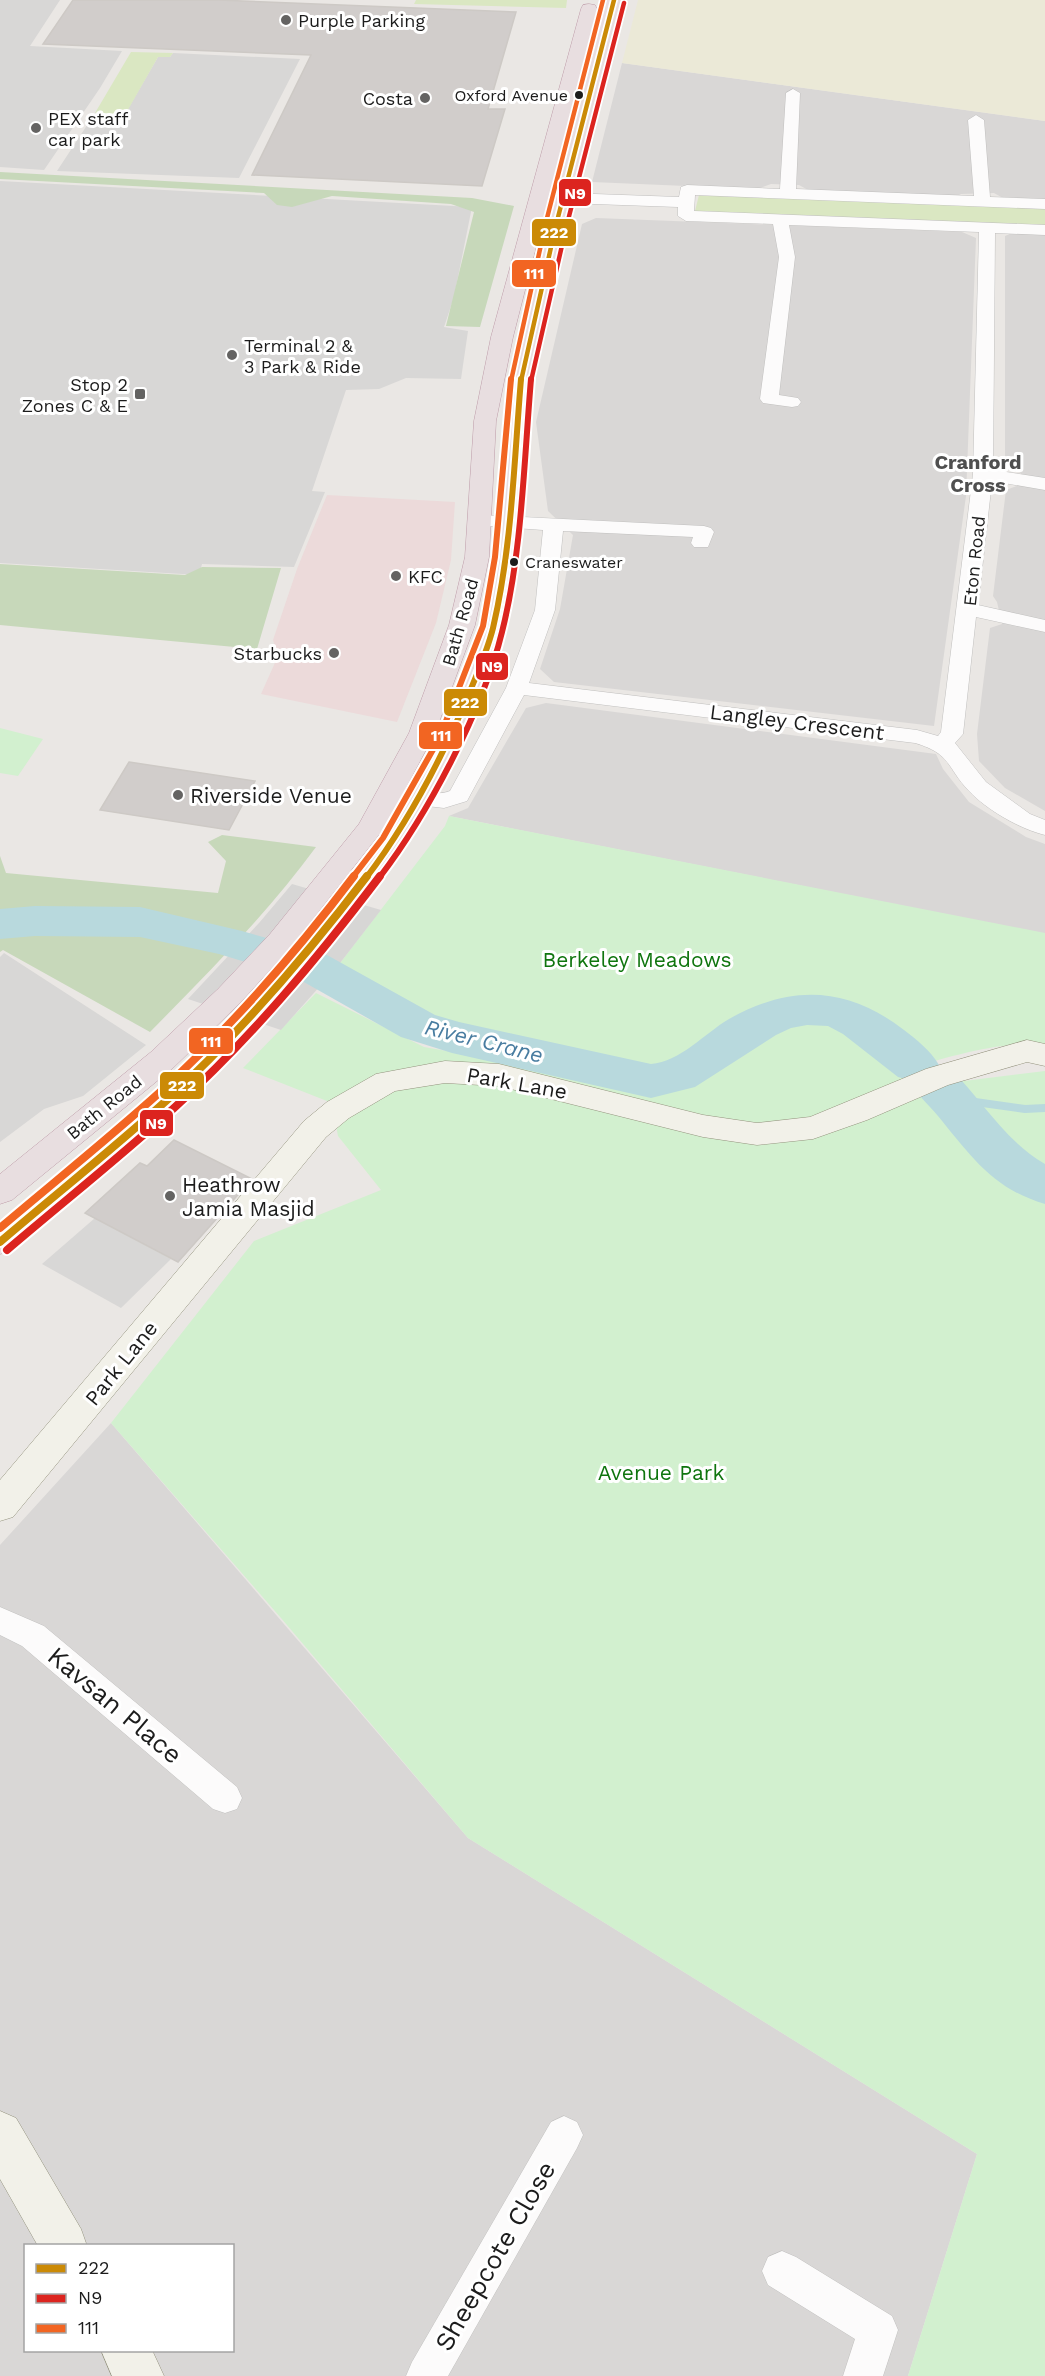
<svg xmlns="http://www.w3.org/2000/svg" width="1045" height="2376" viewBox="0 0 1045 2376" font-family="'Work Sans',sans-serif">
<rect width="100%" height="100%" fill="#eae7e4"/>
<g fill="#d9d7d6" fill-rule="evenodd">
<path d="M622 63 1045 121V199L1003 198 994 193 961 194 955 197 810 191 799 185 771 184 757 189 592 182Z"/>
<path d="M596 218 962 232 976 238 966 496 934 726 554 682 540 669 560 609 573 535 548 511 536 422 582 224Z"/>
<path d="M1012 233 1045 235V811L1005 788 979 761 977 734 990 628 1002 624 997 602 993 596 1006 490 1019 485 1021 473 1005 464V236Z"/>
<path d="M546 703 936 754 943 769 969 802 1026 837 1045 844V934L449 816 468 808 526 708Z"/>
<path d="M111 1423 468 1838 977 2154 908 2376H0V1545ZM26 2246H232V2350H26Z"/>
</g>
<path fill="#ecdada" d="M327 495 455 502 451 560 436 623 397 722 261 694 278 656 273 640 297 569Z"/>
<g fill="#d8d7d6">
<path d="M0 0H60L30 46 122 51 100 88 44 170 0 167Z"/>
<path d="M173 53 300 59 239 178 57 171 95 113 125 114 158 57H170Z"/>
<path d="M0 181 472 207 454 297 444 327 468 331 461 379 406 378 379 389 346 390 312 491 325 492 294 567 202 564 199 575 0 563Z"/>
<path d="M4 953 146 1045 83 1096 44 1109 0 1142V957Z"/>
<path d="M95 1218 171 1259 121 1308 42 1264Z"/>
</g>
<path fill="#ebe9d7" d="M638 0H1045V121L622 63Z"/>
<g fill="#dae7c2">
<path d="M416 0H567L566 8 414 4Z"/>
<path d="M131 52 173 53 170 57H158L125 115 95 113Z"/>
<path d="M699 195 1045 208V227L695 211Z"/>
</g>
<g fill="#c7d8ba">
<path d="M0 172 472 198 514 206 480 327 446 326 474 212 451 204 332 196 292 207 277 205 264 193 0 179Z"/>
<path d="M0 564 185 575 202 567 281 568 257 649 0 625Z"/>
<path d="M222 835 316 847C267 914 208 973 150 1032L3 950 0 952V856L6 873 218 893 226 861 208 842Z"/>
</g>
<g fill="#d2f0cf">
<path d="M0 728 43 739 18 776 0 773Z"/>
<path d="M449 816 1045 933V1046C1012 1039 959 1054 927 1063 900 1043 854 1005 820 1002 767 997 706 1044 664 1071L434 1021 337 967 445 826Z"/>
<path d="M316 993 424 1047 658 1088 683 1084 756 1031 787 1016H825L856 1029 935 1100 996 1176 1045 1197V2376H908L977 2154 468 1838 281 1618 111 1423 254 1241 381 1190 338 1136 332 1103 243 1068Z"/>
<path d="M1045 1071V1180L1005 1151 948 1083Z"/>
</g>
<path fill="#d7d6d5" d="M292 884 381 910 337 967 281 1030 188 999 259 923Z"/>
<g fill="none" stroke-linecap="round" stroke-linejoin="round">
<path stroke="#b8d9dd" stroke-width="8" d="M954 1099 1025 1109 1045 1108"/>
<path fill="#b8d9dd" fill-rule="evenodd" d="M35 906 140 907 242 931 327 955 435 1015 459 1022 651 1064C680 1062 705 1033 729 1019 791 984 847 986 904 1030 917 1040 930 1050 939 1065L950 1068C981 1099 1006 1142 1045 1164V1204C993 1189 971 1156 938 1116 928 1104 916 1094 909 1080L898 1077 843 1034 828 1026 807 1025 791 1028 776 1035 695 1087 651 1098 452 1053 401 1037 295 977 219 954 140 937 35 936 0 939V909Z"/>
</g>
<g fill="#d1cdcb" stroke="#cdc9c5" stroke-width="1.5">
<path d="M73 0H218L516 12 488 109H505L482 186 252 175 311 55 43 44Z"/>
<path d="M129 762 255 781 229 830 100 810Z"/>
<path d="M174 1140 252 1179 178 1262 85 1213 140 1163 147 1166Z"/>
</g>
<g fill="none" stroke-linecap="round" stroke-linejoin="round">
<defs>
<g id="street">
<path d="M793 89 800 93 796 189 974 196 968 120 976 115 984 120 990 197 1045 199V209L695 195 694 211 1045 225V235L995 233 993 470 1045 478V490L992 481 978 605 1045 620V632L976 617 963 734 955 743 986 782 1030 814 1045 820V835C1020 829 987 810 969 791 946 767 952 754 915 743L524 695 467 801 444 808 410 804 407 799 410 794C423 791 437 796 450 791L506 688 535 610 543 530 474 525 471 521 474 517 481 515 704 526 711 528 714 532 708 547H694L691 543 693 537 563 531 555 610 529 683 917 730 938 736 941 732 973 474 979 232 789 225 795 257 779 395 798 398 801 402 798 406 792 407 763 403 760 399 779 257 773 224 686 221 678 216V207L538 202 530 197 538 192 679 197 681 187 687 185 780 189 786 93Z"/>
<path d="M0 1607 44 1626 237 1787 242 1798 237 1809 225 1813 213 1809 22 1646 0 1635Z"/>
<path d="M564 2116 577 2122 583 2135 577 2148 448 2376H406L412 2362 551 2122Z"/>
<path d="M782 2251 796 2257 892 2316 898 2330 883 2376H843L855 2339 768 2285 762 2271 768 2257Z"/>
</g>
<g id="secondary">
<path d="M1027 1040 1045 1044V1066L1027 1062 948 1085 867 1120 813 1139 757 1145 703 1137 499 1086 445 1083 395 1091 349 1118 326 1137 13 1517 0 1521V1480L304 1121 327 1102 376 1074 445 1061 499 1064 703 1115 757 1123 810 1117 926 1069Z"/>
<path d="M0 2111 16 2118 81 2229 87 2246H38L0 2179Z"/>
<path d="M101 2350H152L164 2376H112Z"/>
</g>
<g id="highway">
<path d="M606 0H622L566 225 533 370 517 558 506 628 497 658 461 744 402 850 321 958 272 1013 178 1108 12 1251 0 1254V1223C52 1179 108 1137 158 1090 288 967 414 827 472 655 503 565 498 466 511 373 516 338 527 303 535 269 557 179 582 90 606 0Z"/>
<path d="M589 4 595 5 597 9 513 337 496 421 489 557 475 625 435 733 385 827 290 948 240 1003 173 1068 12 1200 0 1204V1174L151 1052 218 989 270 934 359 824 409 733 449 625 465 557 474 421 491 337 581 9 583 5Z"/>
</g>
</defs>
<use href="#street" stroke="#c1c0bf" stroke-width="1"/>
<use href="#secondary" stroke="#93927d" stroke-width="1"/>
<use href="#highway" stroke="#be9ca9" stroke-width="1"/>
<use href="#street" fill="#fcfbfb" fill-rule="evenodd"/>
<use href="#secondary" fill="#f2f1e9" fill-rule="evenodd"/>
<use href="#highway" fill="#e8dee0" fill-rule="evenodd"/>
<defs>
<path id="bus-1-far2" d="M521 381 556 225 614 0"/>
<path id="bus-1-far1" d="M366 878C408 823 441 760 468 696 477 674 487 652 493 628 512 547 514 462 521 379"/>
<path id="bus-1" d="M0 1242C55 1195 113 1149 167 1100 241 1032 306 956 367 876"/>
<path id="bus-2-far2" d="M531 381 566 228 624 3"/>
<path id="bus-2-far1" d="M379 878C428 814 483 710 502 632 522 553 524 461 531 379"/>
<path id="bus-2" d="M7 1250C62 1203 120 1157 174 1108 251 1038 317 959 380 876"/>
<path id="bus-3-far2" d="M511 381 546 222 603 0"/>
<path id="bus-3-far1" d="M352 878 383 838 439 739 483 626 495 557 511 379"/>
<path id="bus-3" d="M0 1228C53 1183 108 1139 159 1093 231 1027 295 954 354 876"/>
</defs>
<use href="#bus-1-far2" stroke="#fff" stroke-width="8"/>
<use href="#bus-1-far1" stroke="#fff" stroke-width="10"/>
<use href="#bus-1" stroke="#fff" stroke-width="12"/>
<use href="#bus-2-far2" stroke="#fff" stroke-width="8"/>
<use href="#bus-2-far1" stroke="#fff" stroke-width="10"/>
<use href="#bus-2" stroke="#fff" stroke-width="12"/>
<use href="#bus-3-far2" stroke="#fff" stroke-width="8"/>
<use href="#bus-3-far1" stroke="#fff" stroke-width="10"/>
<use href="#bus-3" stroke="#fff" stroke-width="12"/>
<use href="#bus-1-far2" stroke="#cb8a06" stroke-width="4.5"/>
<use href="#bus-1-far1" stroke="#cb8a06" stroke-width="6"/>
<use href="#bus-1" stroke="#cb8a06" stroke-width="8"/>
<use href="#bus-2-far2" stroke="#dc241f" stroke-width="4.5"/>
<use href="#bus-2-far1" stroke="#dc241f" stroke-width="6"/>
<use href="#bus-2" stroke="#dc241f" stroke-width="8"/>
<use href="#bus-3-far2" stroke="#f26522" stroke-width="4.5"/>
<use href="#bus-3-far1" stroke="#f26522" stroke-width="6"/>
<use href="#bus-3" stroke="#f26522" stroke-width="8"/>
</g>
<g fill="#646362" stroke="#fff" stroke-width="2">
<circle cx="286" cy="20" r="6"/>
<circle cx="425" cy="98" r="6"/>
<circle cx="36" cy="128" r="6"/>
<circle cx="232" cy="355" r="6"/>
<rect x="134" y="388" width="12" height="12" rx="3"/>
<circle cx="396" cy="576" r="6"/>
<circle cx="334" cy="653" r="6"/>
<circle cx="178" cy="795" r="6"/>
<circle cx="170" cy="1196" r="6"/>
</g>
<g fill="#1c1c1c" stroke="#fff" stroke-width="2">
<circle cx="579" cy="95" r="5"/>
<circle cx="514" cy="562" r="5"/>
</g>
<g text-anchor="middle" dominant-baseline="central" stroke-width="6" stroke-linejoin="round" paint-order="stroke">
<g font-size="16" fill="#1c1c1c" stroke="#fff" text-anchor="end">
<text x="568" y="95">Oxford Avenue</text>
<text x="525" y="562" text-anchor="start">Craneswater</text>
</g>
<g font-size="18" fill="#1c1c1c" stroke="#fff" text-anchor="start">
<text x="298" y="20">Purple Parking</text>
<text x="413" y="98" text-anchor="end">Costa</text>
<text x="48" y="118">PEX staff<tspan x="48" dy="21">car park</tspan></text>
<text x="244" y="345">Terminal 2 &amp;<tspan x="244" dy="21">3 Park &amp; Ride</tspan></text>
<text x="128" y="384" text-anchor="end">Stop 2<tspan x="128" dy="21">Zones C &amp; E</tspan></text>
<text x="408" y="576">KFC</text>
<text x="322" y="653" text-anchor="end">Starbucks</text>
</g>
<g font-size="18" fill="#1c1c1c" stroke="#fff">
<text transform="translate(974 561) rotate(-84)">Eton Road</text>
<text transform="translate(460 622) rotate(-74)">Bath Road</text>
<text transform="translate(104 1107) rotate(-39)">Bath Road</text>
</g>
<g font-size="20" font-weight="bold" fill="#4f4f4f" stroke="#fff">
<text x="978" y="462">Cranford<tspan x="978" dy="23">Cross</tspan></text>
</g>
<g font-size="21" fill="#1c1c1c" stroke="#fff">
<text transform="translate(797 722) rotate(7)">Langley Crescent</text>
<text transform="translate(517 1083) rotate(10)">Park Lane</text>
<text transform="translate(121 1363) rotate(-51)">Park Lane</text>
</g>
<g font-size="21" fill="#1c1c1c" stroke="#fff" text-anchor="start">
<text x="190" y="795">Riverside Venue</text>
<text x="182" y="1184">Heathrow<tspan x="182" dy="24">Jamia Masjid</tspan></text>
</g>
<g font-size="21" fill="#0f750e" stroke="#fff">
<text x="637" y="959">Berkeley Meadows</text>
<text x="661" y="1472">Avenue Park</text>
</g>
<g font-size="22" font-style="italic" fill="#487ca0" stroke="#fff">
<text transform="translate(484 1041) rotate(14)">River Crane</text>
</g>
<g font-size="26" fill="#1c1c1c" stroke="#fff">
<text transform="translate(115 1705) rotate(40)">Kavsan Place</text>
<text transform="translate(495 2256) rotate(-60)">Sheepcote Close</text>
</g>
</g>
<g stroke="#fff" stroke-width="2">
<rect x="558" y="178" width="34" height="29" rx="6" fill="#dc241f"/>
<rect x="531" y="218" width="46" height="29" rx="6" fill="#cb8a06"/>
<rect x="511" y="259" width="46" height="29" rx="6" fill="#f26522"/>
<rect x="475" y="652" width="34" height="29" rx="6" fill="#dc241f"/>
<rect x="443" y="688" width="45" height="29" rx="6" fill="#cb8a06"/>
<rect x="418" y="721" width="45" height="29" rx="6" fill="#f26522"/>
<rect x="188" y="1027" width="46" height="28" rx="6" fill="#f26522"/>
<rect x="159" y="1071" width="46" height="29" rx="6" fill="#cb8a06"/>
<rect x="139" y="1109" width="35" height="28" rx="6" fill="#dc241f"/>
</g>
<g font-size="16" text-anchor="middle" font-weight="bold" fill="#fff">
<text x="575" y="199">N9</text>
<text x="554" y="238">222</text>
<text x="534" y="279">111</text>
<text x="492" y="672">N9</text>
<text x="465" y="708">222</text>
<text x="441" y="741">111</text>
<text x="211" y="1047">111</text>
<text x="182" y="1091">222</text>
<text x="156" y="1129">N9</text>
</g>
<rect x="24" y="2244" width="210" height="108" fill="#ffffff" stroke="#a4a4a4" stroke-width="1.5"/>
<rect x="36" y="2264" width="30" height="9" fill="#cb8a06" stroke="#a4a4a4" stroke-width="1.5"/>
<text x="78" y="2274" font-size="18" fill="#1c1c1c">222</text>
<rect x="36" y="2294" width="30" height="9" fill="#dc241f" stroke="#a4a4a4" stroke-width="1.5"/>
<text x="78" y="2304" font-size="18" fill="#1c1c1c">N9</text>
<rect x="36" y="2324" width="30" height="9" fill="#f26522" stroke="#a4a4a4" stroke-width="1.5"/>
<text x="78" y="2334" font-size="18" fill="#1c1c1c">111</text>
</svg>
